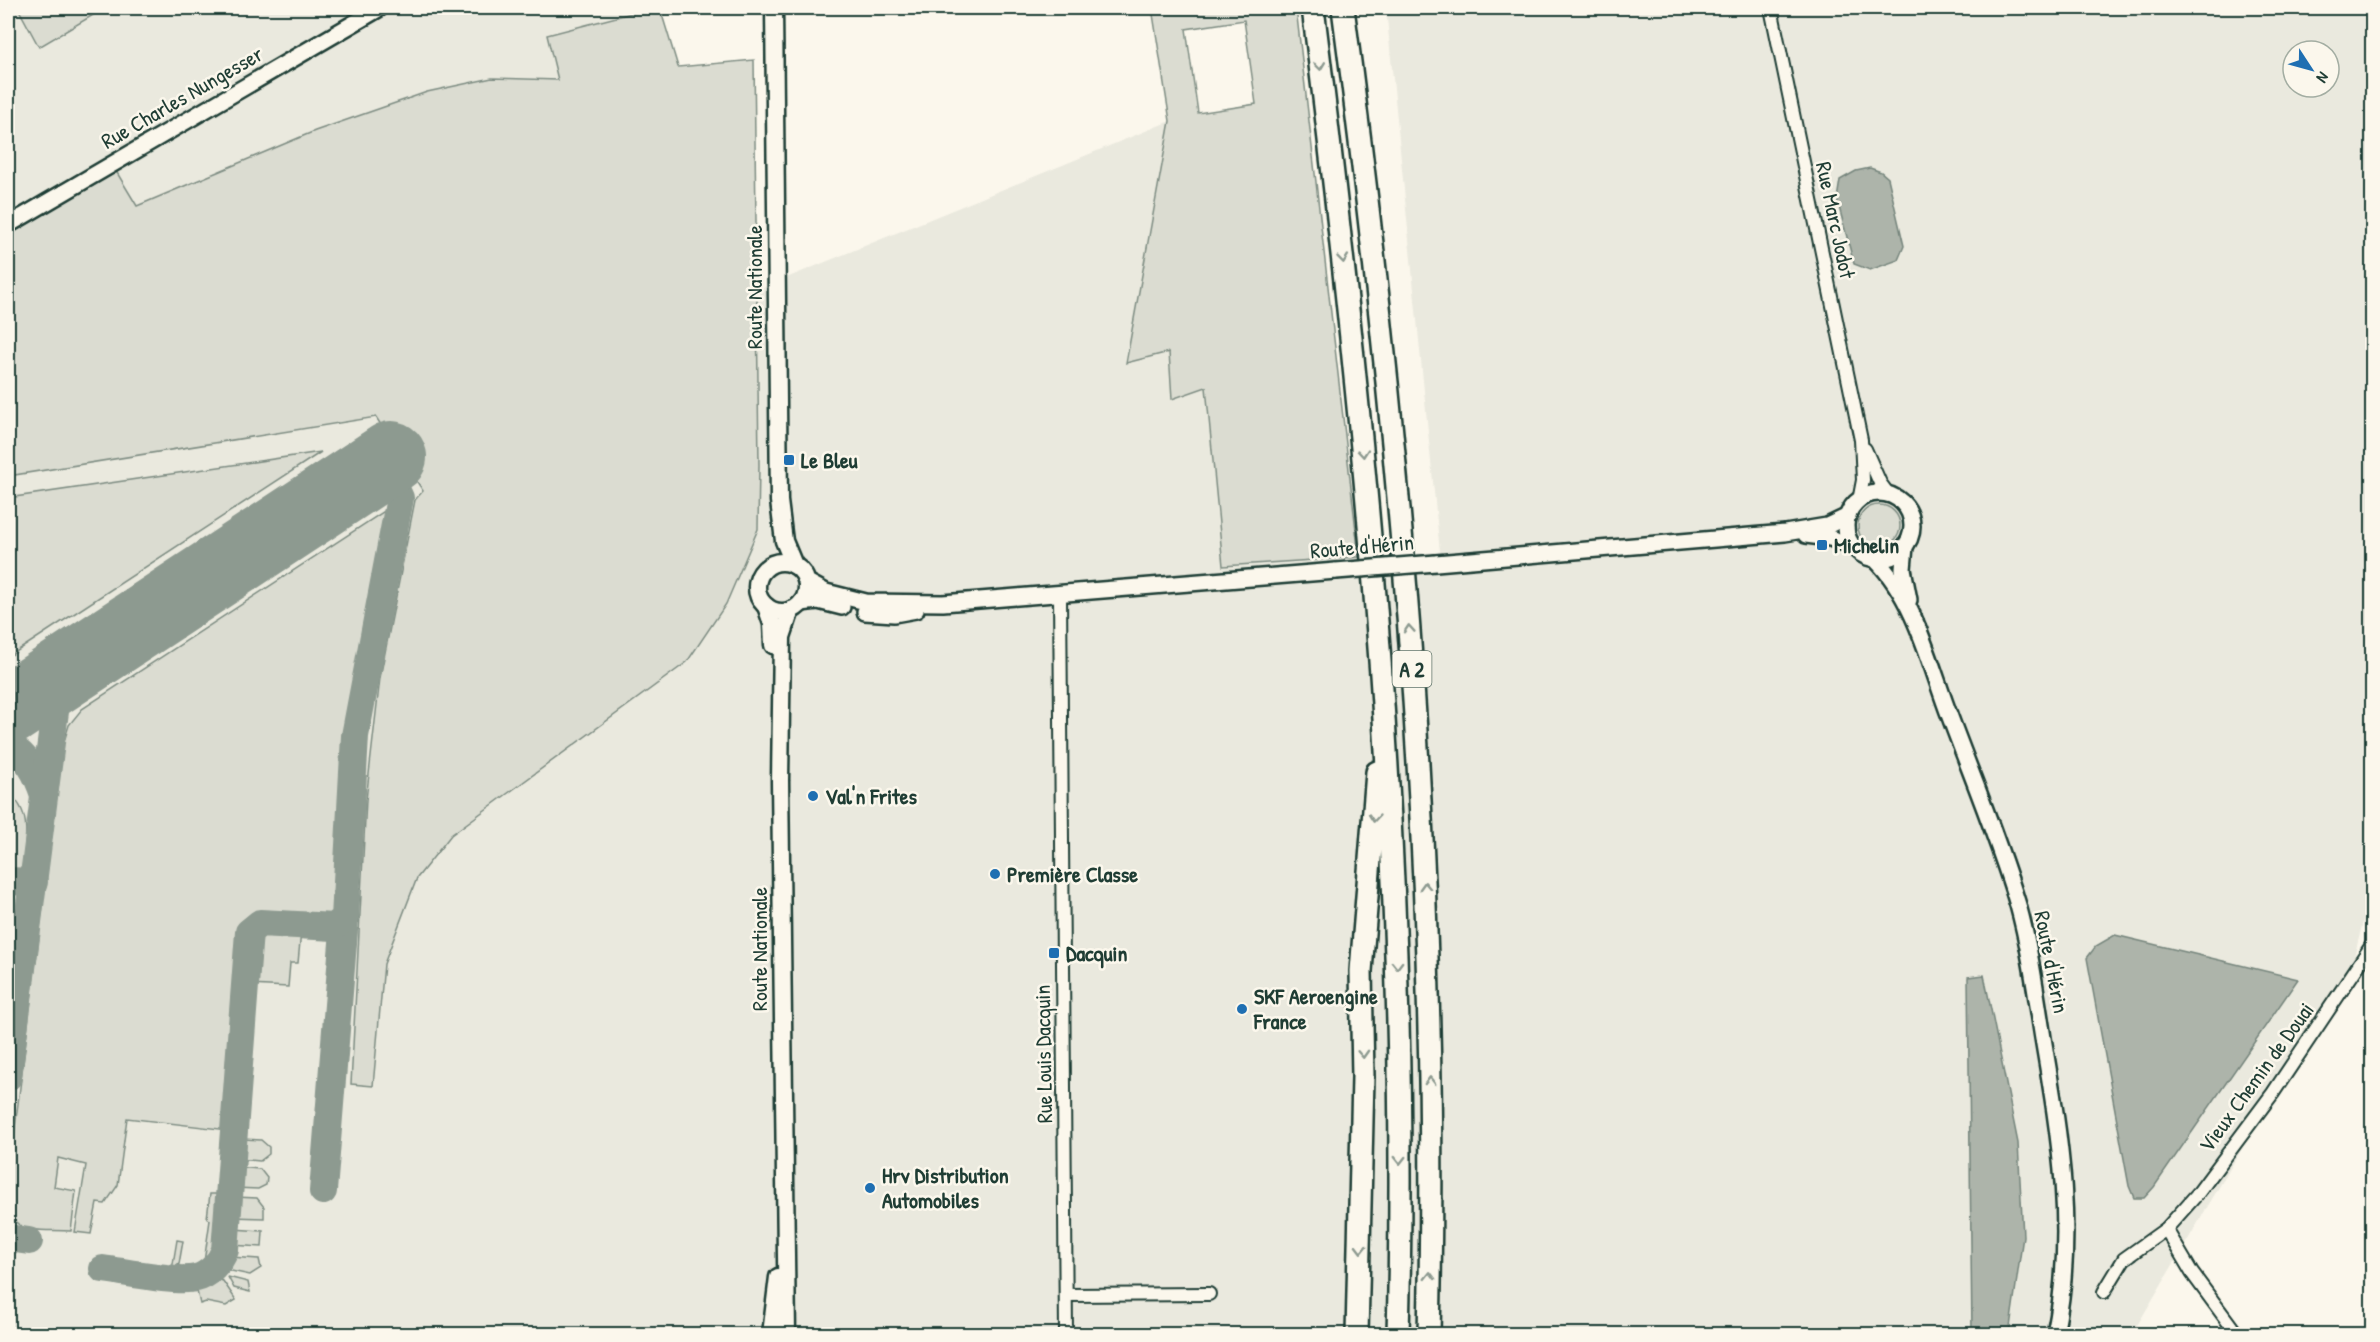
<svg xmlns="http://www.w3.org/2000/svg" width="2380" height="1342" viewBox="0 0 2380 1342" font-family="'Patrick Hand',sans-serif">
<rect width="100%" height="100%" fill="#fbf7ec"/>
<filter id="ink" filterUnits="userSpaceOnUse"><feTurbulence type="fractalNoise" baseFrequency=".0167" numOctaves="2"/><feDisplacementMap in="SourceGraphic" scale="12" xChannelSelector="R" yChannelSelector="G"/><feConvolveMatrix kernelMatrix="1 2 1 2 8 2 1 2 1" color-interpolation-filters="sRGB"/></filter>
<g filter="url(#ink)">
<path fill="#eae9de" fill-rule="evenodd" d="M8 8H18L39 46 105 8H660L678 67 754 60 757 290 1170 121 1126 363 1169 352 1206 387 1224 566 1440 552 1386 8H2372V887L2353 961 2132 1334H8V359L492 78 427 92 315 131 137 206 116 171 8 235ZM2293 51H2329V87H2293Z"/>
<g fill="#dbdcd1" stroke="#7d8c82" stroke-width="1.5" fill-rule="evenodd">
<path d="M18 8H105L39 47Z"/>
<path d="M651 8H660L678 67 754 60 759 465 758 529 726 604 687 662 451 835 417 878 384 964 373 1086 351 1084 366 800 380 678 415 500 423 491 376 417 8 476V235L116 171 137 206 315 131 427 92 492 78 558 80 547 35Z"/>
<path d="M1152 8H1296L1359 557 1223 566 1206 387 1172 399 1169 352 1126 363 1170 121ZM1244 20 1256 104 1198 113 1186 29Z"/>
<path d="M321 452 8 657V498Z"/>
<circle cx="1879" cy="526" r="21"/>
<path d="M392 506 349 736 338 910 325 922 259 918 245 926 228 1130 127 1118 118 1185 105 1204 97 1203 91 1234 75 1232 86 1165 58 1158 54 1187 76 1191 71 1231C25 1229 7 1237 8 1183L63 745 69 725 82 709Z"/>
<path d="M8 793C34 812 25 843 22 870L18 873 8 874Z"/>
<path d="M8 888H19L8 979Z"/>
<path d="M271 928 301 931 298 963H290L288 987 250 985 253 947Z"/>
<path d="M244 1139 261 1140 269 1147V1154L260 1161 237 1159 238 1145Z"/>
<path d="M236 1167 260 1169 267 1178 266 1185 258 1189 235 1188Z"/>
<path d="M210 1194H223C221 1222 226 1250 203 1269L210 1220 207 1218Z"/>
<path d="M235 1197 257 1198 264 1207V1218L233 1217Z"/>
<path d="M233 1229 263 1231 262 1247 231 1245Z"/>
<path d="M177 1240 183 1241 179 1264 172 1270Z"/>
<path d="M230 1257 259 1259 261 1268 250 1275 222 1269Z"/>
<path d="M228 1277 248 1282 250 1292 234 1288Z"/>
<path d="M213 1278 223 1281 236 1300 226 1306 206 1302 200 1304 196 1287Z"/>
</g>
<g fill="#adb4aa" stroke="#74847b" stroke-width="1.5">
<path d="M1870 168 1881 172 1888 178 1904 246 1898 260 1870 270 1854 264 1837 199 1840 180 1856 171Z"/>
<path d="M2115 935 2298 979 2154 1187 2144 1198H2134L2129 1186 2087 958 2096 946Z"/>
<path d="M1984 975 2018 1143 2023 1236 2009 1334H1972L1968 977Z"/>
</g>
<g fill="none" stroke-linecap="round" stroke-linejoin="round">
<g stroke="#8d9a90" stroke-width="28">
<path d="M8 745C28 756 37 774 44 795"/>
<path d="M8 881 34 882"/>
<path d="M8 1077 57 696 65 679 78 664"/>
<path d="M323 1191 345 918"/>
<path d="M8 1238 29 1241"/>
<path d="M103 1269C125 1272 177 1283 196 1278 209 1275 220 1263 225 1250L249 932 260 923 334 927 345 918 355 736 400 498C391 474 373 477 352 483"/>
</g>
<path stroke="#8d9a90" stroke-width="72" d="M8 710 391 457"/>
<defs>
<g id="minor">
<path d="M1771 8 1861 440 1863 480 1859 501"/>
<path d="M1865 449 1880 483 1889 495"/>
<path d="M1060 594 1066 1334"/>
<path d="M2166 1229 2192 1273 2237 1334"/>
<path d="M2104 1292 2124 1259 2166 1229 2199 1192 2273 1093 2372 945"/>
<path d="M1066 1295 1209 1294"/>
</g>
<g id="tertiary">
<path d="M8 225 380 8"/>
<circle cx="1879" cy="526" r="33"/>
<path d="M1806 535 1830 538 1853 546"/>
<path d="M1905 546 1903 569 1909 600"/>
<path d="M1875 559C1916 600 1930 665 1950 717 1973 779 1999 841 2018 905 2030 948 2036 994 2043 1038 2060 1138 2076 1234 2055 1334"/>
<path d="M1436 563 1785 533 1827 526 1848 516"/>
<path d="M806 581 826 592 866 602 943 603 1336 571"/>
<path d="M801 603 818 601 842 607"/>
<path d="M865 612 894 614 916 610"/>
</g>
<g id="secondary">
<path d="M774 8 779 501 784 541 794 565"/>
<circle cx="782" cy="587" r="25"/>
<path d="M766 606 772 624 773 645"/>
<path d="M771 1334 778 1277"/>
<path d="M787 1334 780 781 782 637 791 610"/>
</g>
<g id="motorway">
<path d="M1313 8C1368 448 1410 890 1398 1334"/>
<path d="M1343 8C1401 447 1440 890 1429 1334"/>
<path d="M1357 1334 1363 1077 1361 971 1377 772"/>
</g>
</defs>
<use href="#minor" stroke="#1f3d34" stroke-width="16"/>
<use href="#tertiary" stroke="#1f3d34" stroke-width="20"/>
<use href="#secondary" stroke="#1f3d34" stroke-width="21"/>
<use href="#motorway" stroke="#1f3d34" stroke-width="26"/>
<use href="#minor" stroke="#fbf7ec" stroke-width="12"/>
<use href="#tertiary" stroke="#fbf7ec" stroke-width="15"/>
<use href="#secondary" stroke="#fbf7ec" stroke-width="16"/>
<use href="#motorway" stroke="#fbf7ec" stroke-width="21"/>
<defs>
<path id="tertiary-bridge" d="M1336 571 1436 563"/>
</defs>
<use href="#tertiary-bridge" stroke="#1f3d34" stroke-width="20" stroke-linecap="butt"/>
<use href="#tertiary-bridge" stroke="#fbf7ec" stroke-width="15"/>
</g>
<defs><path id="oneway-chevron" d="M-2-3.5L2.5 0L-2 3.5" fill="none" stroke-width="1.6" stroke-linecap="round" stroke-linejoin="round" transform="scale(1.5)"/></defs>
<g stroke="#8d9a90">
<use href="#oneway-chevron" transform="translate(1320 66) rotate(83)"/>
<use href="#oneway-chevron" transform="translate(1343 259) rotate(84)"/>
<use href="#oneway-chevron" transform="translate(1363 453) rotate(85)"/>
<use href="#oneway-chevron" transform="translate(1409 629) rotate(-94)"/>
<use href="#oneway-chevron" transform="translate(1374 818) rotate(95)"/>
<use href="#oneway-chevron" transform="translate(1425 886) rotate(-92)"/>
<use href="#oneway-chevron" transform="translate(1397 965) rotate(89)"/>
<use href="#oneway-chevron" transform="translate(1363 1054) rotate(87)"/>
<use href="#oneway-chevron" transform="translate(1430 1081) rotate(-91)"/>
<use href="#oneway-chevron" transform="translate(1400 1160) rotate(90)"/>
<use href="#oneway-chevron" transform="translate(1361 1249) rotate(91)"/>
<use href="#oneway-chevron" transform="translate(1430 1276) rotate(-89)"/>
</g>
</g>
<g fill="#1f6fb2" stroke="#fbf7ec" stroke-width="2">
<rect x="783" y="454" width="12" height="12" rx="3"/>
<rect x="1816" y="539" width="12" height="12" rx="3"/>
<circle cx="813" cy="796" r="6"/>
<circle cx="995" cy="874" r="6"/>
<rect x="1048" y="947" width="12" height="12" rx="3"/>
<circle cx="1242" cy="1009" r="6"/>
<circle cx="870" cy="1188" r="6"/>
</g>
<g text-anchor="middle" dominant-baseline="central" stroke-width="5" stroke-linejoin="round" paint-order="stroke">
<rect fill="#fbf7ec" stroke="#61756b" stroke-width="1.5" x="1392.5" y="651" width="39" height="36" rx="4.5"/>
<g font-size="21" font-weight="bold" fill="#1f3d34">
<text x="1412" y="669">A 2</text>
</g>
<g font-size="22" fill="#1f3d34" stroke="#fbf7ec">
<text transform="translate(182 97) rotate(-30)">Rue Charles Nungesser</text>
<text transform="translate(1836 220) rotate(78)">Rue Marc Jodot</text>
<text transform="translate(754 287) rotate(-90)">Route Nationale</text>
<text transform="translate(1362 546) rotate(-5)">Route d'Hérin</text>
<text transform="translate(759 949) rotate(-90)">Route Nationale</text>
<text transform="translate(2052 962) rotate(79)">Route d'Hérin</text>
<text transform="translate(1043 1054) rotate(-91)">Rue Louis Dacquin</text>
<text transform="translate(2256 1077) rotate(-54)">Vieux Chemin de Douai</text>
</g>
<g font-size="22" font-weight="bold" fill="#1f3d34" stroke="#fbf7ec" text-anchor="start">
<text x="801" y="460">Le Bleu</text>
<text x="1834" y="545">Michelin</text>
<text x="825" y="796">Val'n Frites</text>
<text x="1007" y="874">Première Classe</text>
<text x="1066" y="953">Dacquin</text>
<text x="1254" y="996">SKF Aeroengine<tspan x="1254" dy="25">France</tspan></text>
<text x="882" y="1175">Hrv Distribution<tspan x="882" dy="25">Automobiles</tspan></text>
</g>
</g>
<rect width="2380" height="1342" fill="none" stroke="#fbf7ec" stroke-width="30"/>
<rect x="15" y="15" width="2350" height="1312" fill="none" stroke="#1f3d34" stroke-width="2" filter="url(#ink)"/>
<g transform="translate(2311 69) rotate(126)"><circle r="28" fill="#fbf7ec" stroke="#a3ada2" stroke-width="1.5"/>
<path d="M0-4.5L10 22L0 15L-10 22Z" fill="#1f6fb2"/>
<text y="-9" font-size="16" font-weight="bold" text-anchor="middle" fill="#1f3d34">N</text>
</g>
</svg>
